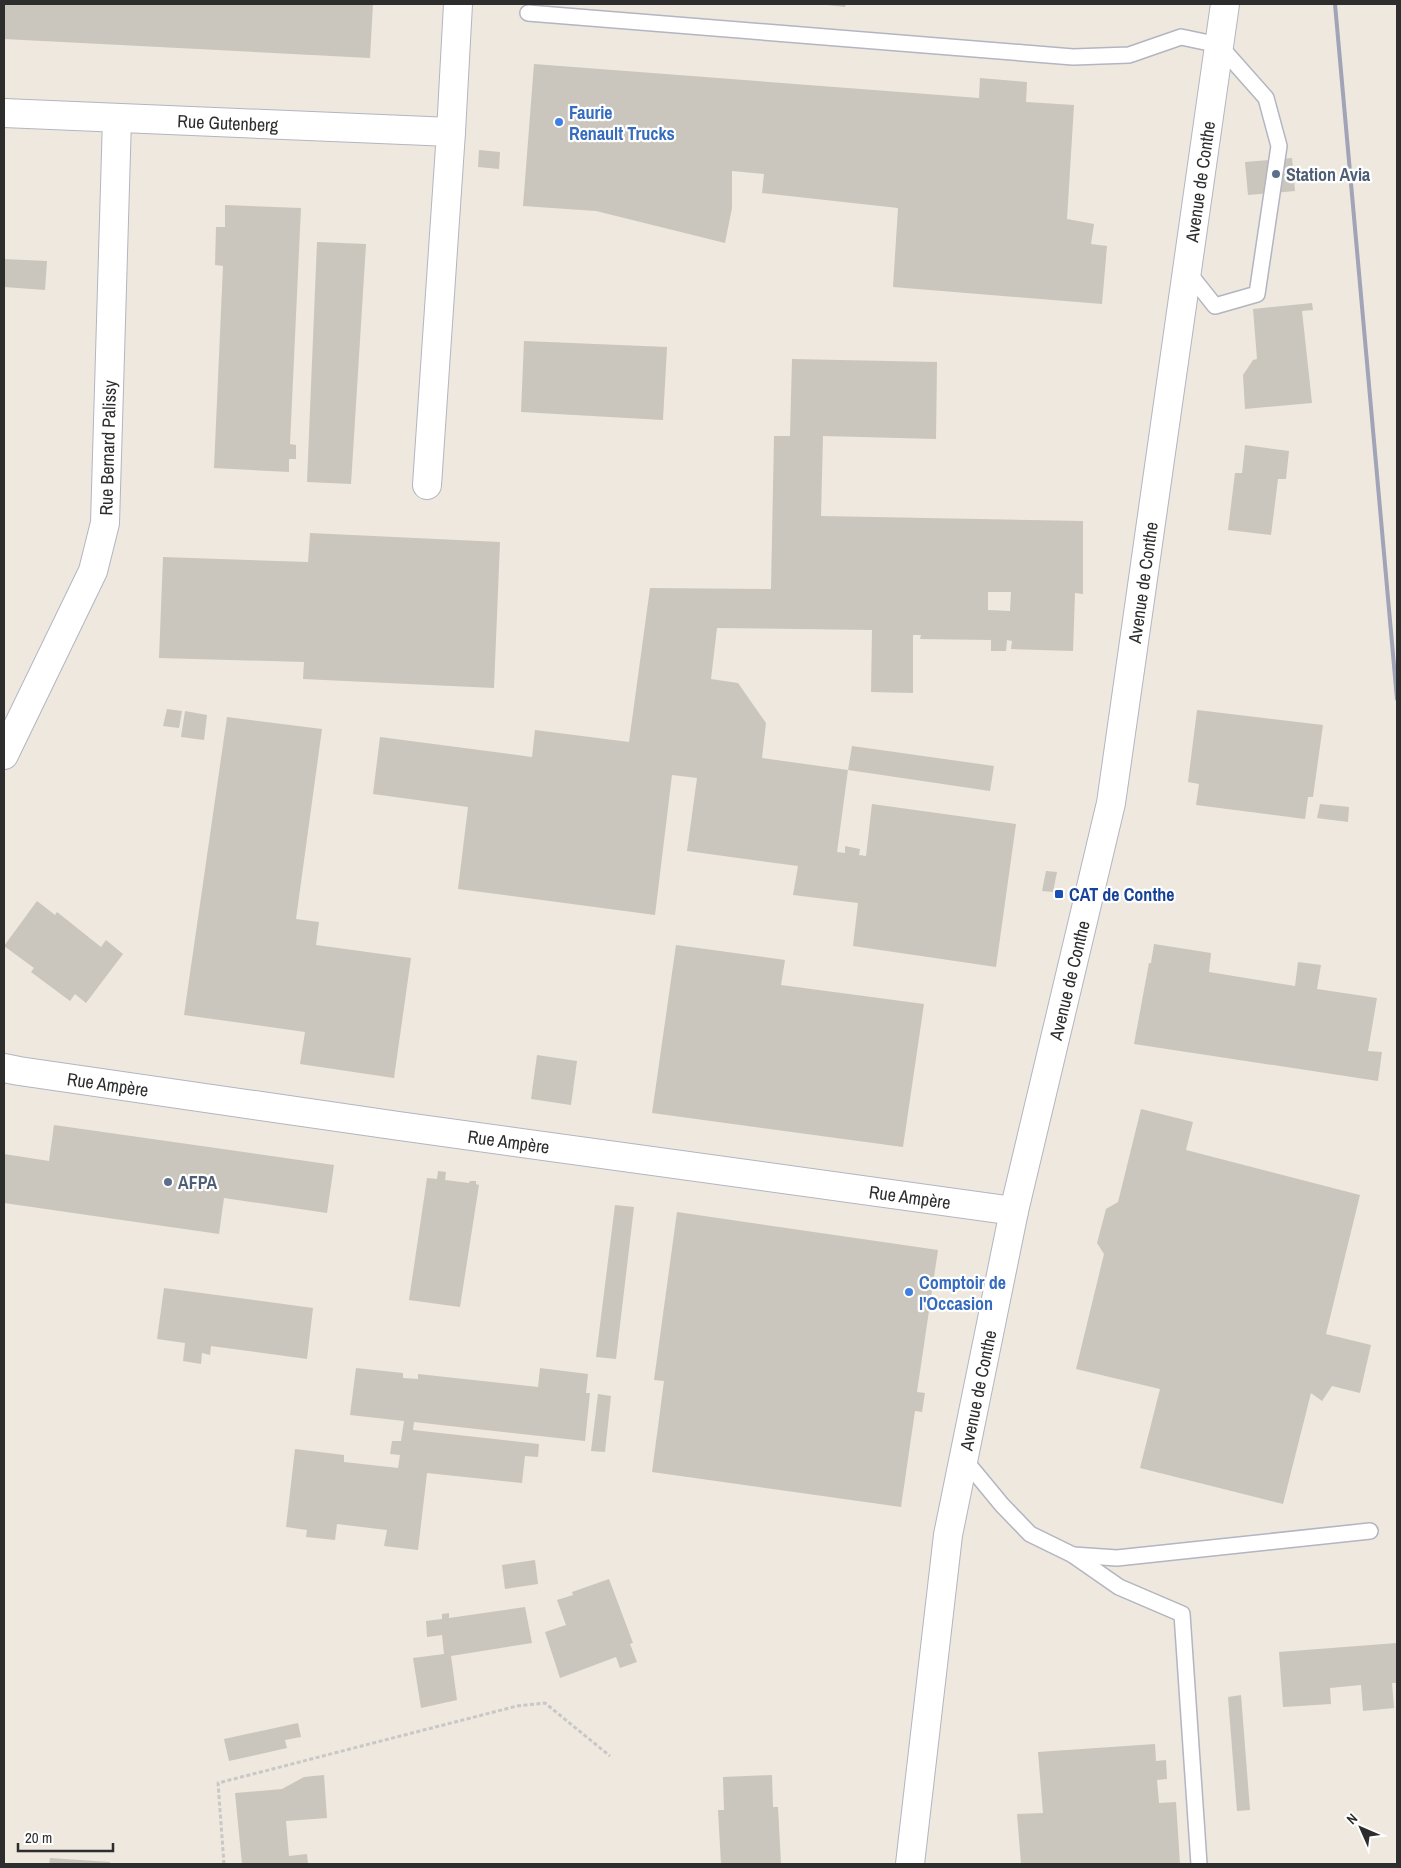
<svg xmlns="http://www.w3.org/2000/svg" width="1401" height="1868" viewBox="0 0 1401 1868" font-family="'Archivo Narrow',sans-serif">
<rect width="100%" height="100%" fill="#eee8df"/>
<g fill="#cac6bd" fill-rule="evenodd">
<path d="M4 4H373L370 58 4 39Z"/>
<path d="M827 4H846L845 7 827 5Z"/>
<path d="M534 64 979 98 980 78 1027 82 1026 102 1074 105 1067 219 1094 224 1091 244 1107 246 1102 304 893 287 898 208 762 193 764 174 732 171V208L725 243 596 211 523 206Z"/>
<path d="M479 150 500 152 499 169 478 167Z"/>
<path d="M1292 158 1295 191 1248 195 1245 162Z"/>
<path d="M225 205 301 208 290 444 296 445V459H289V472L214 468 223 266 215 265 216 227H225Z"/>
<path d="M317 242 366 244 351 484 307 482Z"/>
<path d="M4 259 47 261 45 290 4 287Z"/>
<path d="M1312 303 1313 310 1302 311 1312 403 1245 409 1243 375 1253 360 1257 359 1253 309Z"/>
<path d="M524 341 667 347 663 420 521 412Z"/>
<path d="M792 359 937 362 936 439 823 436 821 516 1083 521V594L1075 593 1073 651 1011 649 1012 641 1007 640 1006 651H991V640L920 639 921 635H913V693L871 692 872 630 717 628 711 679 738 683 766 723 762 758 848 770 837 852 845 853V846L860 849 859 855 866 856 872 804 1016 824 996 967 853 946 858 903 793 895 798 866 687 851 697 778 672 775 655 915 458 889 468 807 373 794 380 737 532 757 535 730 629 742 650 588 771 589 774 436H790ZM988 592H1011L1010 611 988 610Z"/>
<path d="M1245 445 1289 451 1286 479H1278L1271 535 1228 530 1235 473H1242Z"/>
<path d="M310 533 500 542 494 688 303 679 304 662 159 658 163 557 308 562Z"/>
<path d="M167 709 182 711 179 728 163 726Z"/>
<path d="M1197 710 1323 725 1313 797H1308L1305 819 1196 805 1199 784 1188 782Z"/>
<path d="M185 711 207 715 204 740 181 737Z"/>
<path d="M227 717 322 729 296 919 319 922 316 945 411 958 394 1078 300 1064 305 1032 184 1015Z"/>
<path d="M852 746 994 766 990 791 848 770Z"/>
<path d="M1320 804 1349 807 1348 822 1317 818Z"/>
<path d="M1046 871 1057 872 1053 892 1042 891Z"/>
<path d="M37 901 55 915 57 912 101 947 106 940 123 954 86 1003 75 994 70 1001 31 972 34 968 4 946Z"/>
<path d="M1154 944 1211 953 1209 972 1295 986 1298 962 1321 965 1317 989 1377 998 1368 1051 1382 1052 1378 1081 1134 1044 1149 963H1151Z"/>
<path d="M676 945 785 960 781 985 924 1004 903 1147 652 1113Z"/>
<path d="M537 1055 577 1061 571 1105 531 1099Z"/>
<path d="M1141 1109 1193 1122 1186 1150 1360 1195 1326 1334 1371 1345 1360 1393 1332 1386 1322 1401 1311 1393 1283 1504 1140 1468 1160 1389 1076 1369 1104 1254 1097 1243 1106 1209 1118 1202Z"/>
<path d="M54 1125 334 1165 327 1213 224 1198 219 1234 4 1203V1154L49 1161Z"/>
<path d="M438 1171 446 1172 445 1180 469 1183 470 1181H476V1184L479 1185 460 1307 409 1300 427 1178 437 1179Z"/>
<path d="M615 1205 634 1207 616 1359 596 1357Z"/>
<path d="M677 1212 938 1250 917 1392 925 1393 922 1412 915 1411 901 1507 652 1472 664 1381 654 1380Z"/>
<path d="M164 1288 313 1308 307 1359 211 1346 210 1355 202 1353 201 1364 183 1361 185 1343 157 1339Z"/>
<path d="M356 1368 403 1373V1378L418 1379V1374L538 1387 540 1368 588 1374 586 1393H590L585 1441 414 1422 413 1430 539 1444 538 1457 525 1456 522 1483 427 1473 418 1550 384 1546 387 1530 337 1524 335 1540 306 1537 307 1530 286 1527 295 1449 344 1455V1462L398 1468 400 1455 390 1454 392 1441H401L404 1421 350 1415Z"/>
<path d="M598 1394 611 1396 605 1452 591 1451Z"/>
<path d="M535 1560 538 1584 505 1589 502 1565Z"/>
<path d="M609 1579 633 1643 630 1644 637 1662 620 1668 616 1657 560 1678 545 1632 566 1625 557 1600 573 1595 572 1592Z"/>
<path d="M525 1607 532 1643 451 1656 457 1700 421 1708 413 1658 444 1654 442 1635 427 1637 426 1621 442 1619V1614L449 1613V1618Z"/>
<path d="M1397 1643V1683H1392L1394 1708 1363 1711 1361 1685 1330 1688 1331 1704 1283 1707 1279 1652Z"/>
<path d="M1241 1695 1250 1810 1237 1811 1228 1697Z"/>
<path d="M298 1723 301 1737 285 1740 287 1748 229 1761 224 1739Z"/>
<path d="M1155 1744 1156 1761 1166 1760 1167 1779 1157 1780 1159 1803 1176 1802 1180 1864H1021L1017 1814 1043 1813 1038 1752Z"/>
<path d="M324 1775 327 1818 286 1821 289 1856 307 1854 308 1864H242L235 1793 282 1789 304 1777Z"/>
<path d="M772 1775 773 1807H778L781 1864H721L718 1810H724L723 1777Z"/>
<path d="M50 1858 110 1862 109 1864H49Z"/>
</g>
<g fill="none" stroke-linecap="round" stroke-linejoin="round">
<defs>
<g id="service">
<path d="M528 13 1073 57 1129 55 1181 37 1219 45 1266 98 1279 146 1257 294 1215 306 1188 272"/>
<path d="M964 1459 1002 1505 1030 1534 1073 1555 1117 1558 1370 1531"/>
<path d="M1073 1555 1119 1587 1182 1614 1199 1864"/>
</g>
<g id="minor">
<path id="s1" d="M4 113 451 132 458 4"/>
<path d="M427 485 451 132"/>
<path id="s2" d="M4 755 93 571 105 523 117 119"/>
<path id="s3" d="M4 1068 19 1071 399 1126 1014 1211"/>
</g>
<g id="tertiary">
<path id="s4" d="M910 1864 948 1535 1014 1211 1111 803 1225 4"/>
</g>
</defs>
<use href="#service" stroke="#b3b5c0" stroke-width="18"/>
<use href="#minor" stroke="#b3b5c0" stroke-width="30"/>
<use href="#tertiary" stroke="#b3b5c0" stroke-width="30"/>
<path stroke="#c8c8c8" stroke-width="3" stroke-dasharray="4 2.5" stroke-linecap="butt" d="M224 1864 218 1783 517 1706 545 1703 610 1756"/>
<use href="#service" stroke="#fff" stroke-width="15"/>
<use href="#minor" stroke="#fff" stroke-width="28"/>
<use href="#tertiary" stroke="#fff" stroke-width="28"/>
<path stroke="#a1a4b7" stroke-width="4" d="M1335 4 1397 699"/>
</g>
<g fill="#3f7fe0" stroke="#fff" stroke-width="2">
<circle cx="559" cy="122" r="5"/>
<circle cx="909" cy="1292" r="5"/>
</g>
<g fill="#5c6f8a" stroke="#fff" stroke-width="2">
<circle cx="1276" cy="174" r="5"/>
<circle cx="168" cy="1182" r="5"/>
</g>
<rect fill="#1a4fb4" stroke="#fff" stroke-width="2" x="1054" y="889" width="10" height="10" rx="2.5"/>
<g text-anchor="middle" dominant-baseline="central" stroke-width="4.5" stroke-linejoin="round" paint-order="stroke">
<g font-size="18" font-weight="bold" fill="#366cbe" stroke="#fff" text-anchor="start">
<text x="569" y="112">Faurie<tspan x="569" dy="21">Renault Trucks</tspan></text>
<text x="919" y="1282">Comptoir de<tspan x="919" dy="21">l'Occasion</tspan></text>
</g>
<g font-size="18" fill="#2d2d2d" stroke="#fff">
<text stroke="none"><textPath href="#s1" startOffset="224">Rue Gutenberg</textPath></text>
<text stroke="none"><textPath href="#s4" startOffset="1709">Avenue de Conthe</textPath></text>
<text stroke="none"><textPath href="#s2" startOffset="329">Rue Bernard Palissy</textPath></text>
<text stroke="none"><textPath href="#s4" startOffset="1304">Avenue de Conthe</textPath></text>
<text stroke="none"><textPath href="#s4" startOffset="899">Avenue de Conthe</textPath></text>
<text stroke="none"><textPath href="#s3" startOffset="105">Rue Ampère</textPath></text>
<text stroke="none"><textPath href="#s3" startOffset="510">Rue Ampère</textPath></text>
<text stroke="none"><textPath href="#s3" startOffset="915">Rue Ampère</textPath></text>
<text stroke="none"><textPath href="#s4" startOffset="479">Avenue de Conthe</textPath></text>
</g>
<g font-size="18" font-weight="bold" fill="#4e5e75" stroke="#fff" text-anchor="start">
<text x="1286" y="174">Station Avia</text>
<text x="178" y="1182">AFPA</text>
</g>
<g font-size="18" font-weight="bold" fill="#164399" stroke="#fff" text-anchor="start">
<text x="1069" y="894">CAT de Conthe</text>
</g>
</g>
<rect width="1401" height="1868" fill="none" stroke="#2d2d2d" stroke-width="10"/>
<g transform="translate(1361 1828) rotate(315)" stroke="#ffffff" stroke-width="4" paint-order="stroke">
<path d="M0-4L9 19L0 12L-9 19Z" fill="#2d2d2d"/>
<text y="-8" font-size="14" font-weight="bold" text-anchor="middle" fill="#2d2d2d">N</text>
</g>
<path d="M18 1843v8h95v-8" fill="none" stroke="#2d2d2d" stroke-width="2.5"/>
<text x="25" y="1843" font-size="15" fill="#2d2d2d" stroke="#ffffff" stroke-width="4" paint-order="stroke">20 m</text>
</svg>
